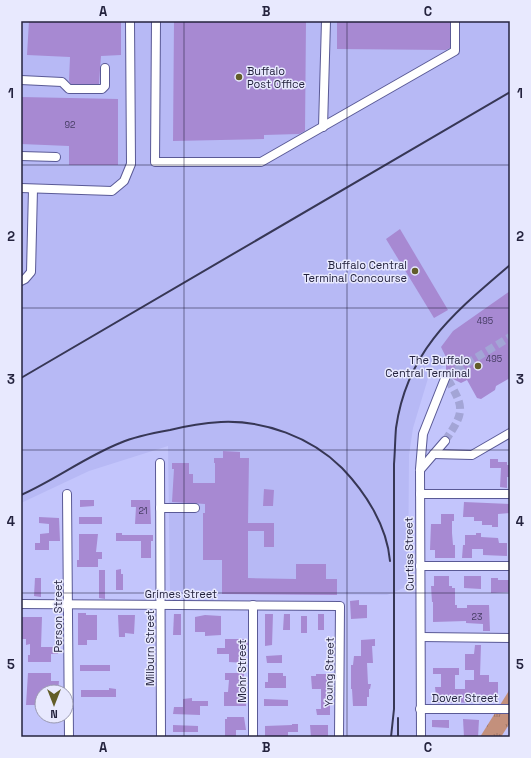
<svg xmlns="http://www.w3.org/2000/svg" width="531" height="758" viewBox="0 0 531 758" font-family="'Space Grotesk',sans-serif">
<defs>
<pattern id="park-tufts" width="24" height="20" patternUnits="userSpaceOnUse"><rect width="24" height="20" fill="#c3907c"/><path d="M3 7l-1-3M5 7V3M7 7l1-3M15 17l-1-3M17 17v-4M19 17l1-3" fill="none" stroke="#9e7567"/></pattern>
</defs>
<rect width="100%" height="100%" fill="#c3c5fc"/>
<path fill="#b7b9f5" d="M21 21H510V330L429 375 413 428 409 455 408 586 387 595 170 593 168 446 89 471 21 503Z"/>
<path fill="url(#park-tufts)" d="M510 689V723L501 737H480Z"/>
<g fill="#a789d2">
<path d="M29 21H121V55L101 56 99 84H71L69 81 70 57 27 55Z"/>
<path d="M174 21H306L305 131 299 134 264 135V139L173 141Z"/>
<path d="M337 21H450V48L446 50 337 49Z"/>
<path d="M21 97 118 99V165H69V146L21 144Z"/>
<path d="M400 229 448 310 434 318 386 239Z"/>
<path d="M510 291V378L496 386 495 390 481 399 477 398 467 380 461 383 451 378V373L446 371V357L441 347 453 331Z"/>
<path d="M223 451 240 452V458H249L248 523H274V547H264V531H248V578L296 579V564H326V579H337V595L222 594V560H203V513H205V504L172 502 174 469H172V463H189V474H193V483H215V463H214V458H223Z"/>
<path d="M490 459H498V462H507V465H510V477H507V488L500 487 501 468H490Z"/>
<path d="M264 489 274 490 273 506H263Z"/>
<path d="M80 500H94V506L80 507Z"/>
<path d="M131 500H150L151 524H135L136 507H131Z"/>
<path d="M464 502 510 504V513L498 514V527H492V525H482V521H474V517H463Z"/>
<path d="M441 514H454V521H452V533L453 545H455V558H435V550H430L431 524H441Z"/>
<path d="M39 517 59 518 60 541H49V550H35V543H40V534L49 533V524L39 523Z"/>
<rect x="79" y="517" width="23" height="7"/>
<path d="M116 533H122V535H153V541H151V558H141V541H116Z"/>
<path d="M476 533H481V537L498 538 499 543H507V556L483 555V549H472V558H462L463 545H465V535H476Z"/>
<path d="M79 534H98L96 552H102V559H98V567H77V560H79Z"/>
<path d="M121 569V574H123V590H116V570Z"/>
<path d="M99 570H105V599L99 598Z"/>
<path d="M434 576H449V586H452V588H455V605H457V608H467V605H489L490 631H483V624L466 623V621L433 622V602H432L431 586H434Z"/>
<path d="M464 576H481V589L464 588Z"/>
<path d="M35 578H41V597L34 596Z"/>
<path d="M491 578H498V580H510V592L491 593Z"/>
<path d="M359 600V605H367V618L351 619 350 601Z"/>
<path d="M78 613H86V615H97V640H87V645H78Z"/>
<path d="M174 614H181V635H173Z"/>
<path d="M265 614H273L272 645 265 646Z"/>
<path d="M284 614H290V630H283Z"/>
<rect x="318" y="614" width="6" height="16"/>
<path d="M118 615H135L134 634 125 633V637H119Z"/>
<path d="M205 615 221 616V635L205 636V632H195V617Z"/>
<rect x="301" y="616" width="6" height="17"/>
<path d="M21 617H42L41 647H59L58 654H51V662H28V655H30V644L26 645V639H21Z"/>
<path d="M225 639H247L248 645H245V663L229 662V654H217V648H225Z"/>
<path d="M375 639V646H372L373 663H367L368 684H371L370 689H369V697H367V706H353L352 689H351V665H353L354 656H361V640Z"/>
<path d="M475 645H481L480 675H489V682H498V702L433 703V696H436L435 687H441V674H433V668H459V675H455V689H465V680H474V670H465V654H474Z"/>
<path d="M282 655V663H267L266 656Z"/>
<rect x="80" y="665" width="30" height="6"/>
<path d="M28 673H51V681H59L58 692H42V705H26Z"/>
<path d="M225 673H244V700H246V706H224V692H228L229 680H225Z"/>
<path d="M268 673H283V676H286V688H265V682H268Z"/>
<path d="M316 674H330V715H317L316 709H321V689H312L311 676H316Z"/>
<path d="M109 688 116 689V697H81V690H109Z"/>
<path d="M192 698V701H208V706H200V715L173 714 174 707H183V699Z"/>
<path d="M264 699 288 700V706H264Z"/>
<path d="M227 717H244L246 730H236V737H225V719H227Z"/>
<path d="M463 719 479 720 478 737H464Z"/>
<path d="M432 720H449V728L432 727Z"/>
<path d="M292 724H298V732H288V737H265V726L292 725Z"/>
<path d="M173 725 198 726V732H173Z"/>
<path d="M310 725H328V737H311Z"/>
</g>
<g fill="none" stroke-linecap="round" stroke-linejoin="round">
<path stroke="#a3a5d6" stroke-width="8" stroke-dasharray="8 4" stroke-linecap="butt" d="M445 441C466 410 464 408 446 376L510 337"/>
<defs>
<g id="minor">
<path d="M156 21 155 162H261L455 51V21"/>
<path d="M21 80 62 82 69 89H102L105 86V68"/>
<path d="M323 127 326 21"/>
<path d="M21 156 56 157"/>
<path d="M21 188 112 191 124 181 131 164 130 21"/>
<path d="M21 281 25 279 31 272 33 189"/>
<path d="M434 454 472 455 510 433"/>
<path d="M160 463 161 737"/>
<path d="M420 470 445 441"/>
<path d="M67 494 69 737"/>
<path d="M420 494H510"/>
<path d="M160 508H195"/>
<path d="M420 566H510"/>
<path d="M21 604 340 606 339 737"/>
<path d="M253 605V737"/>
<path d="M421 637 510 638"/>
<path d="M420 709H510"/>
<path d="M421 737 420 469 423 434 446 376"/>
</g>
</defs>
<use href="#minor" stroke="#5a5a96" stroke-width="10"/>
<use href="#minor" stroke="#fff" stroke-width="8"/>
<g stroke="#373755" stroke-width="2">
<path d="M21 378 510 92"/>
<path d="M21 495C55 480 85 457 120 443 136 436 153 433 170 430 186 426 204 423 221 422 264 420 311 437 342 468 366 493 387 526 390 561"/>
<path d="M391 737 394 709V464C395 452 395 440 396 428 407 350 454 313 510 265"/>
<path d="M398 737V718"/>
</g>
</g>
<path fill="none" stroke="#24233e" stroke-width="1" stroke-opacity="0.55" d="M184 21V737M347 21V737M21 165H510M21 308H510M21 450H510M21 593H510"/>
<g fill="#625d29" stroke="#e8e9fe" stroke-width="1.5">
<circle cx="239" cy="77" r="4"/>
<circle cx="415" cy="271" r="4"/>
<circle cx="478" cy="366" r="4"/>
</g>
<g text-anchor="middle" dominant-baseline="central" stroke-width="3" stroke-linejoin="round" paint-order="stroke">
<g font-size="9" fill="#453c63">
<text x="70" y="125">92</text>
<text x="485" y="321">495</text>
<text x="494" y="359">495</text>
<text x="143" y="511">21</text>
<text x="477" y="617">23</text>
</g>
<g font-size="11" fill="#24233e" stroke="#e8e9fe" text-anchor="end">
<text x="247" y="71" text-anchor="start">Buffalo<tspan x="247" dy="13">Post Office</tspan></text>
<text x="407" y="265">Buffalo Central<tspan x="407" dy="13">Terminal Concourse</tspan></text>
<text x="470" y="360">The Buffalo<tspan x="470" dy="13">Central Terminal</tspan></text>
</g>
<g font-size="11" fill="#24233e" stroke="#e8e9fe">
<text transform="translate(409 554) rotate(-91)">Curtiss Street</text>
<text x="181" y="594">Grimes Street</text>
<text transform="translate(58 616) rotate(-90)">Person Street</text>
<text transform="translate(150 648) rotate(-90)">Milburn Street</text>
<text transform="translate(242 671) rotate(-90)">Mohr Street</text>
<text transform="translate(329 672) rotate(-89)">Young Street</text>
<text x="465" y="698">Dover Street</text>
</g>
</g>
<rect width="531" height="758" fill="none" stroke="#e8e9fe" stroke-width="44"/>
<g transform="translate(54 704) rotate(180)"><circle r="19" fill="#e8e9fe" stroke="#9a9ab1"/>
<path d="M0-3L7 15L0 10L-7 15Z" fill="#625d29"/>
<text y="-6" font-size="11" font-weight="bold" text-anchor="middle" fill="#24233e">N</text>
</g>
<rect x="22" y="22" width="487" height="714" fill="none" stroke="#24233e" stroke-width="1.5"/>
<g font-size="13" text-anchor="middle" font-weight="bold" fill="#24233e">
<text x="103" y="16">A</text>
<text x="266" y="16">B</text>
<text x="428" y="16">C</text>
<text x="11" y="98">1</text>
<text x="520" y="98">1</text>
<text x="11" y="241">2</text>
<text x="520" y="241">2</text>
<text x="11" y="384">3</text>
<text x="520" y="384">3</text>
<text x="11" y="526">4</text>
<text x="520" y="526">4</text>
<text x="11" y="669">5</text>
<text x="520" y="669">5</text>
<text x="103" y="752">A</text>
<text x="266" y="752">B</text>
<text x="428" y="752">C</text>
</g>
</svg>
